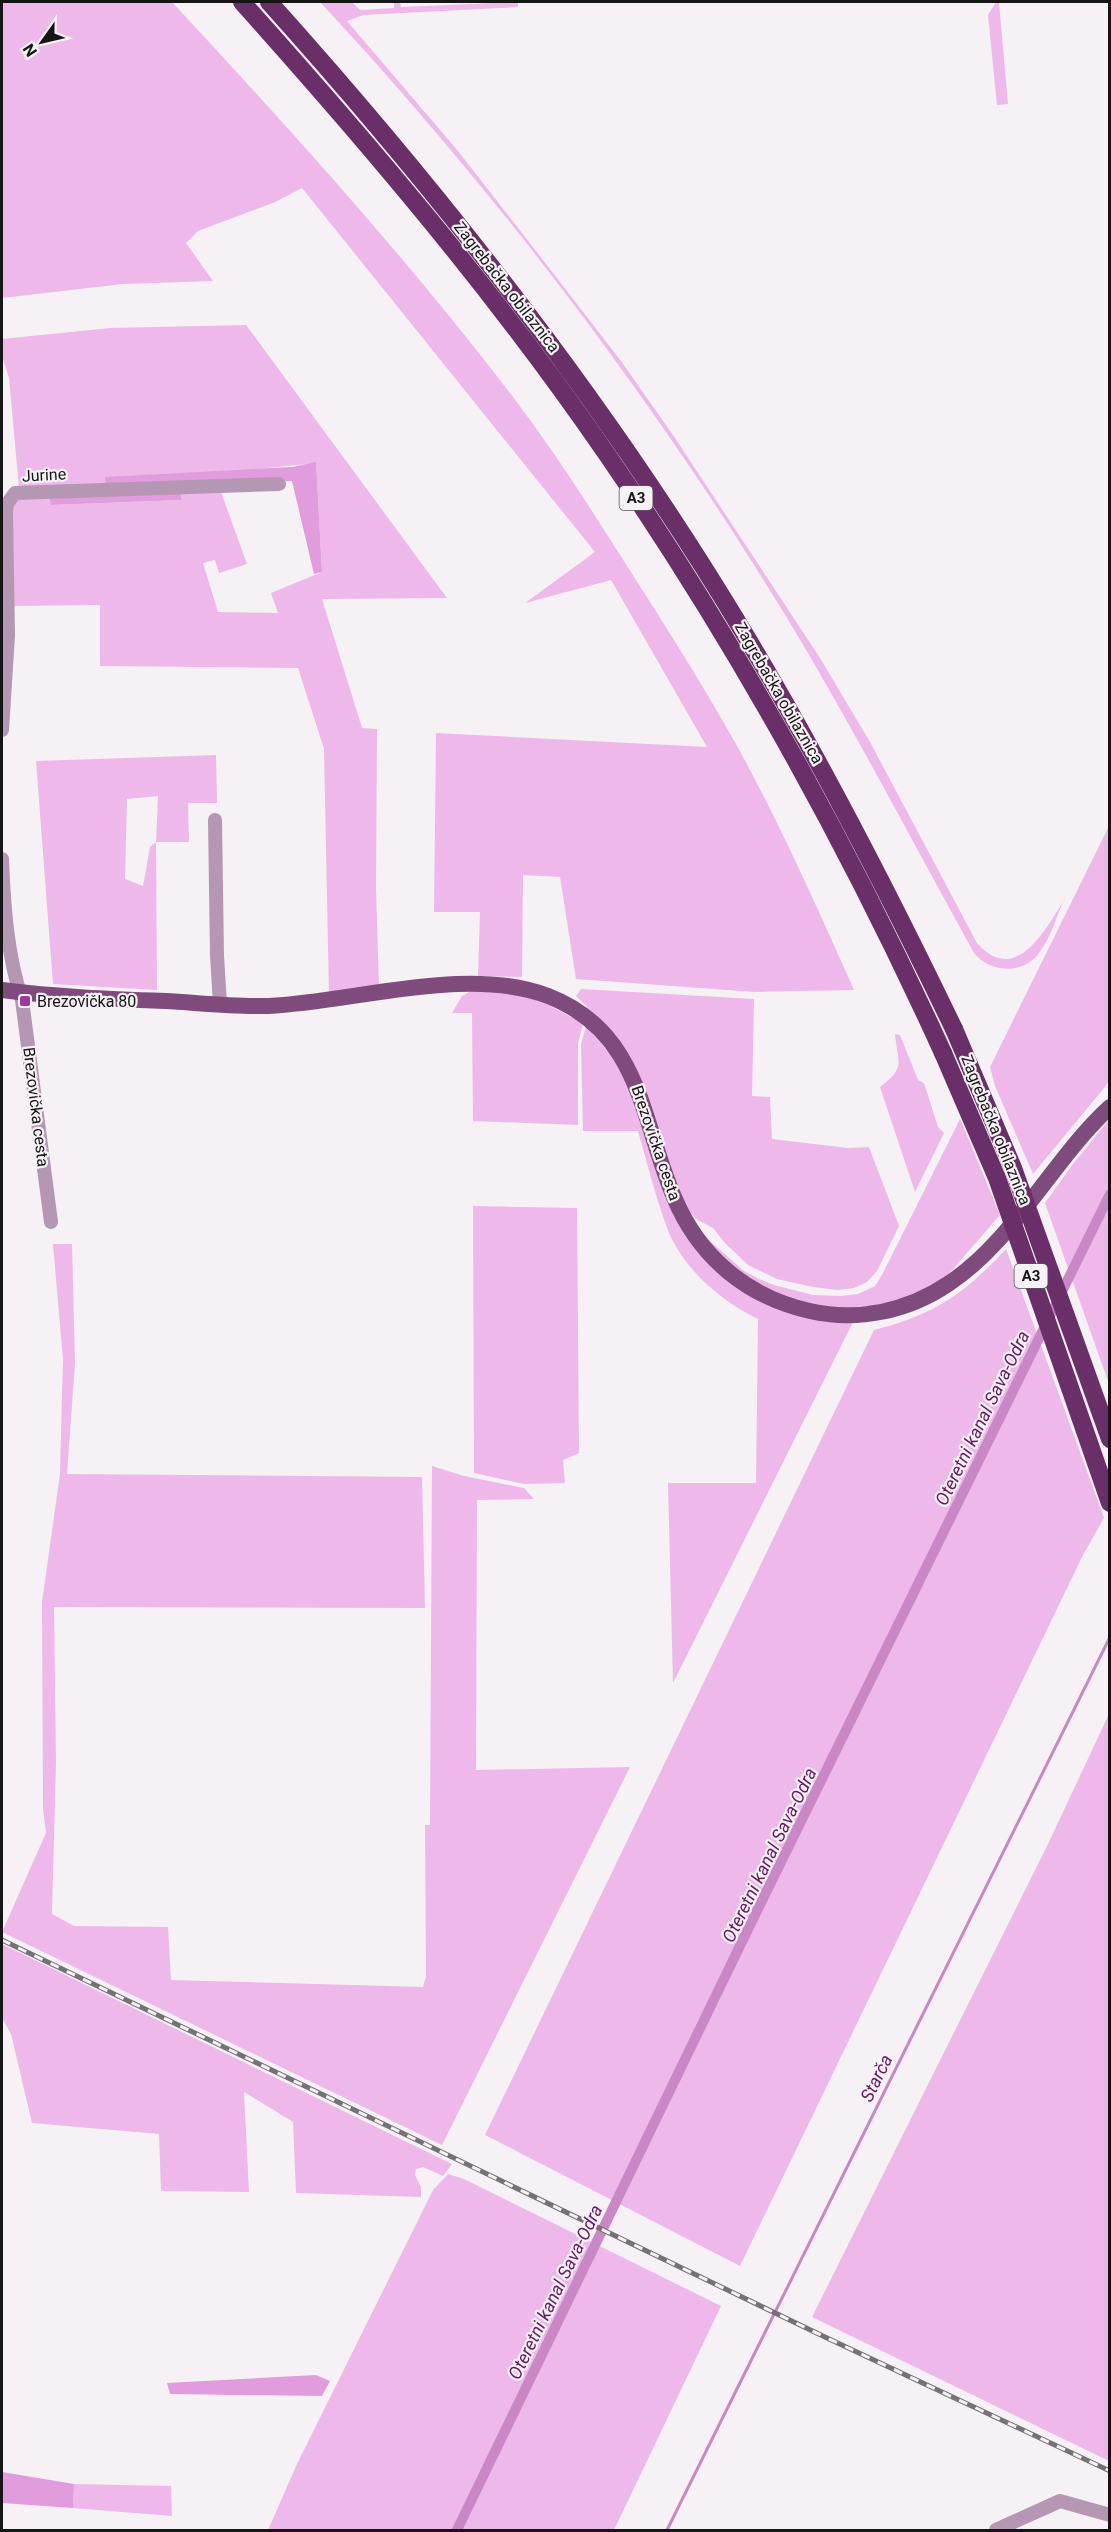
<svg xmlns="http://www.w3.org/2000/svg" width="1111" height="2532" viewBox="0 0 1111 2532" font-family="Roboto,sans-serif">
<rect width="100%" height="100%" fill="#f5f1f4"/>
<g fill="#eeb9ea" fill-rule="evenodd">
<path d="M2 2H172C290 129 407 258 513 397 552 448 587 503 622 558 661 619 700 680 736 744 780 824 817 907 854 990L755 992 576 979 560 877 523 875 522 977 478 976 480 912H434L436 733 707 747 611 580 525 603 595 552 302 188 275 202 198 231 186 243 213 281 123 284 2 298Z"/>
<path d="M320 2H352L360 10 394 8V2H400L401 7 518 2V7L364 15 347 21 458 151 522 233 621 361 675 438 820 658 870 742 977 943C1015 986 1044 932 1063 902 1056 918 1050 939 1039 953 1023 975 990 973 974 953 912 841 853 727 787 618 653 398 495 190 320 2Z"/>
<path d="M996 2H999L1008 104 997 105 988 15Z"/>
<path d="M246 325 447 598 322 599 362 728 377 729 376 888 379 987 329 996 324 749 298 668 100 666V605L11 606 9 511 18 498 49 494 52 505 182 500 180 492H221L247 564 219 573 215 560 203 563 218 612 278 613 271 593 322 572 316 463 106 485 19 488 9 378 2 356V339L110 328Z"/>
<path d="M216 755 217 803H188L189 842H156L157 990 53 984 36 761ZM158 796 156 842 150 847 143 886 125 879 127 799Z"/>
<path d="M1109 826V1082L1033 1174 995 1086 990 1067Z"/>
<path d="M581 989 754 999 752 1096 770 1097 772 1139 848 1148 869 1147 899 1226 877 1271 867 1282 854 1288 838 1290 813 1287 777 1279 748 1265 724 1242 713 1228 698 1220 690 1213 680 1194 650 1101 631 1058 617 1037 576 996Z"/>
<path d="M471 991C523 992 539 998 583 1024L578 1043V1125L473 1121 472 1013H452L462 996Z"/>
<path d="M586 1026 617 1062 714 1269 853 1322 673 1683 668 1483H756L758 1319C720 1301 680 1266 666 1225 655 1195 647 1162 638 1131H583L581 1044Z"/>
<path d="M895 1034 900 1035 918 1080 924 1083 938 1127 944 1133 915 1192 880 1087C906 1067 898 1065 895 1034Z"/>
<path d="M960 1119 1000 1215 946 1277 933 1285 897 1301 862 1308H834L792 1299 755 1283 721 1257 703 1235 744 1271 759 1279 774 1285 813 1295 841 1296 858 1294 875 1286 882 1275Z"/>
<path d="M1109 1120V1384L1045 1203 1073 1164Z"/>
<path d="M473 1206 577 1208 579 1453 563 1460 565 1483 524 1484 474 1473Z"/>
<path d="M53 1244H72L75 1363 67 1474 422 1477 425 1608 54 1607 56 1761 52 1914 74 1926 168 1927 171 1980 423 1987 426 1976 425 1825H430L432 1466 464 1476 524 1488 534 1499 477 1500 476 1770 630 1767 442 2145 2 1932 46 1833 43 1809 42 1602 60 1474 62 1393 63 1360Z"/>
<path d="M1006 1249 1104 1518 1082 1557 740 2266 485 2135 874 1330C935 1314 963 1295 1006 1249Z"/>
<path d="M1109 1714 1110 2461H1109L812 2317 1048 1844Z"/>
<path d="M2 1944 452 2164 443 2176 423 2167 416 2169 415 2175 421 2187V2197L296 2193 293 2122 244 2092 249 2192 161 2191 159 2134 32 2123 11 2034 2 2018Z"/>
<path d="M448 2174 464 2179 721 2306 614 2530H268L297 2464 433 2190Z"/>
<path d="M74 2484 171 2486 172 2516 73 2508Z"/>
</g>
<g fill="#e09cdc">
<path d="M316 462 322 572 314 574 292 481 106 485 105 477 292 467Z"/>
<path d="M180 492 182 500 51 505 49 494Z"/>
<path d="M316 2375 330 2381 322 2396 170 2394 167 2383Z"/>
<path d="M2 2472 74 2484 73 2508 2 2503Z"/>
</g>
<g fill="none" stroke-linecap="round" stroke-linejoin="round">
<path stroke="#ca87c6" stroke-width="3" d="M667 2530 1110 1637"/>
<path stroke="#ca87c6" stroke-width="10" d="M457 2530 752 1921 1110 1194"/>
<g stroke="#b597b3" stroke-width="14">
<path d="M2 730 8 635 6 511 7 504 15 493 279 484"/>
<path d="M215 820 217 956 220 1004"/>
<path d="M2 859C4 907 7 954 22 1000L51 1222"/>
<path d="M996 2530 1060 2501 1110 2515"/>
</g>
<path stroke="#7f4b7c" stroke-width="16" d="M2 990C56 997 111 999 166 1001 200 1003 235 1007 269 1006 354 1002 468 965 548 996 641 1032 641 1120 674 1197 699 1257 747 1297 810 1311 858 1322 908 1311 948 1284 1014 1241 1052 1160 1110 1107"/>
<g stroke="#6a2e68" stroke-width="18">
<path d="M242 2C371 146 496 293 606 453 736 642 848 844 943 1053"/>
<path d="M269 2C445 198 608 406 744 633 821 761 889 894 954 1029"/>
</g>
<defs>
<path id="rail" d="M2 1940 827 2338 1110 2471"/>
</defs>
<use href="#rail" stroke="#747274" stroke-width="5"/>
<use href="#rail" stroke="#f5f1f4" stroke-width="3" stroke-dasharray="9" stroke-linecap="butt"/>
<g stroke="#6a2e68" stroke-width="18">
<path d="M954 1029 1013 1168 1110 1439"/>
<path d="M943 1053 997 1178 1110 1503"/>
</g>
</g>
<rect fill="#9f389c" stroke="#f5f1f4" stroke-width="2" x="19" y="995" width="12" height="12" rx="3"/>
<g text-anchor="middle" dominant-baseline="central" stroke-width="4.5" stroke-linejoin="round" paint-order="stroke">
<g fill="#f5f1f4" stroke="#595759" stroke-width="1.5">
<rect x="619.5" y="486" width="33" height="24" rx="4.5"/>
<rect x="1014.5" y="1264" width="33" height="24" rx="4.5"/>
</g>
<g font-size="15" font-weight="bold" fill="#161516">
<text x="636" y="498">A3</text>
<text x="1031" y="1276">A3</text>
</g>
<g font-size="16" fill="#161516" stroke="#f5f1f4">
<text transform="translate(507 287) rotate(52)">Zagrebačka obilaznica</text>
<text transform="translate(44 475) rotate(-3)">Jurine</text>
<text transform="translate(779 693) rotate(60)">Zagrebačka obilaznica</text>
<text transform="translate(36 1107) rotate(83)">Brezovička cesta</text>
<text transform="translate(996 1130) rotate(68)">Zagrebačka obilaznica</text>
<text transform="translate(656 1143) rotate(71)">Brezovička cesta</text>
</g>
<g font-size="16" fill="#161516" stroke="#f5f1f4" text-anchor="start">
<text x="37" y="1001">Brezovička 80</text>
</g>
<g font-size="18" font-style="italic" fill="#681867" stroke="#f5f1f4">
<text transform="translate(982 1418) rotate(-64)">Oteretni kanal Sava-Odra</text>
<text transform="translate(769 1855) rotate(-64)">Oteretni kanal Sava-Odra</text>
<text transform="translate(876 2078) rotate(-64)">Starča</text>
<text transform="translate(555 2292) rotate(-64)">Oteretni kanal Sava-Odra</text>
</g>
</g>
<rect width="1111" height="2532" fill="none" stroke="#161516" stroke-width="6"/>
<g transform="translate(42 42) rotate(236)" stroke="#f5f1f4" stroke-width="4.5" paint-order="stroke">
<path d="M0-4.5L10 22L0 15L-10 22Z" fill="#161516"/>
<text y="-9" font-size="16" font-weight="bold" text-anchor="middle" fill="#161516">N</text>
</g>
</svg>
